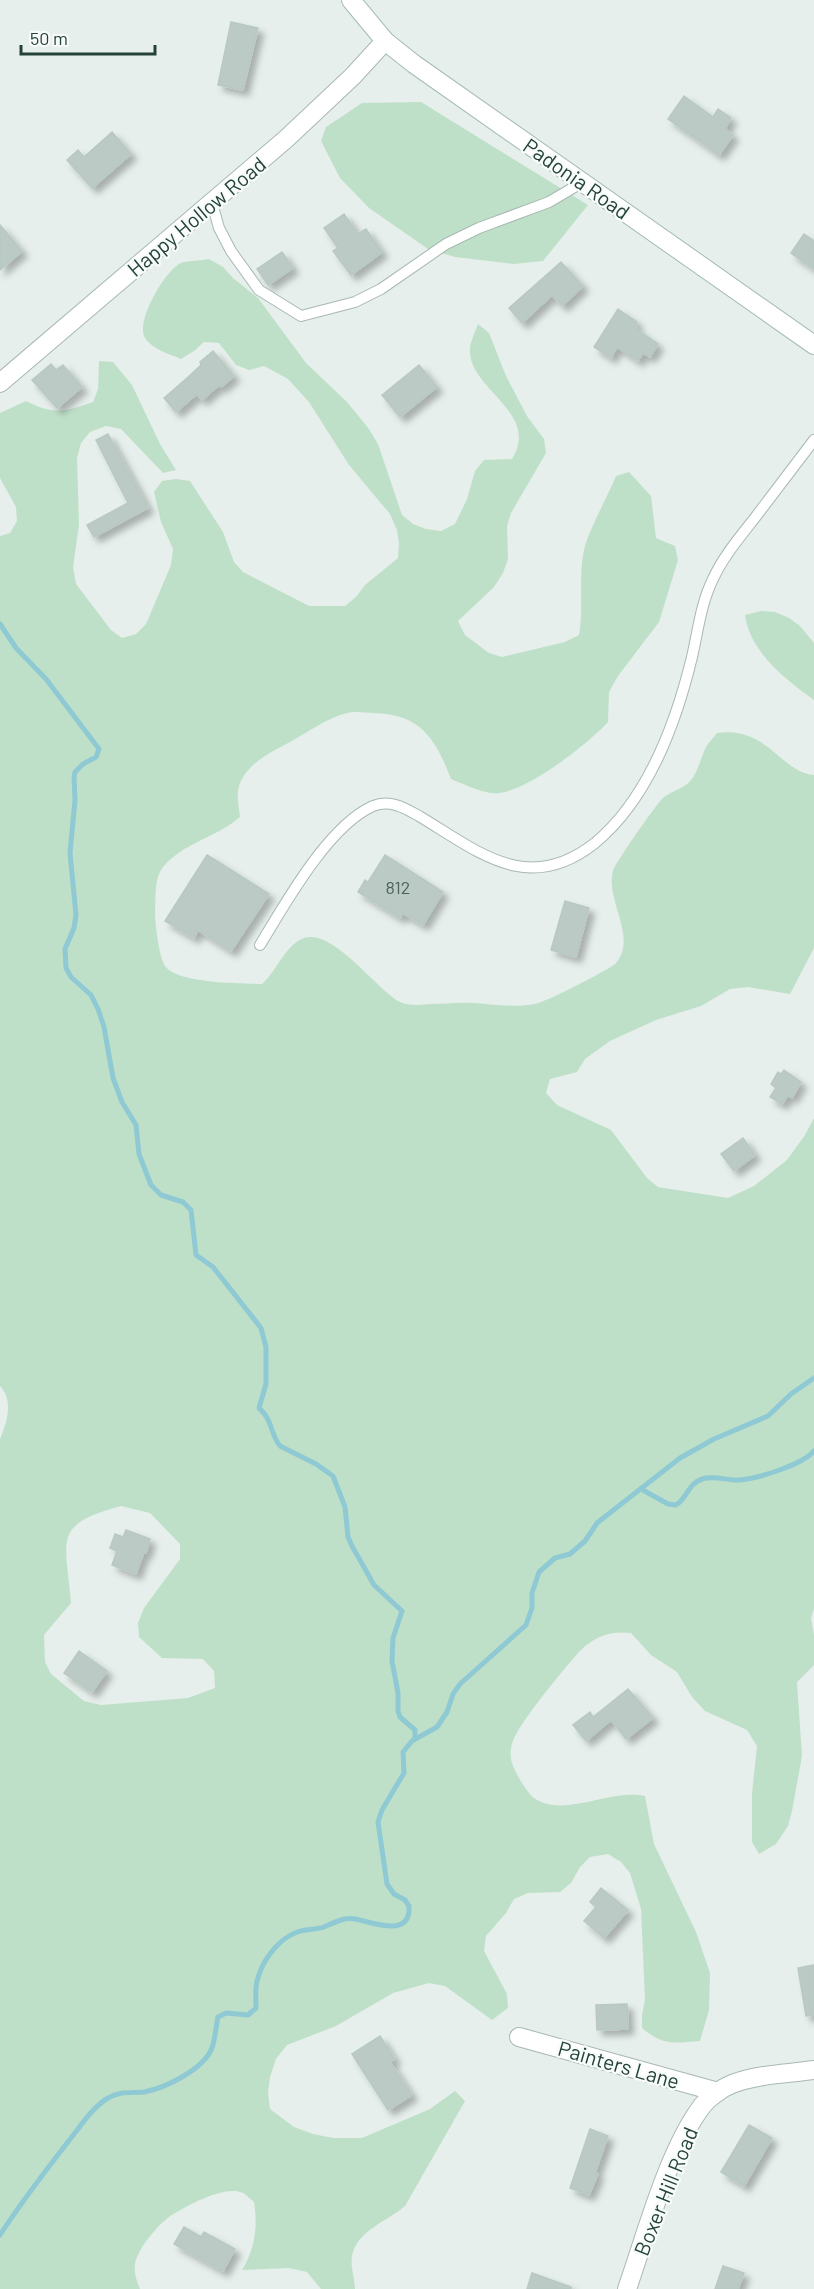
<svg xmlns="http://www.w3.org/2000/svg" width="814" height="2289" viewBox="0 0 814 2289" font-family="Barlow,sans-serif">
<defs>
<filter id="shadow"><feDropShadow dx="5.5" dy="5.5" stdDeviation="3" flood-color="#0004"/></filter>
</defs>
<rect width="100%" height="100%" fill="#e6efeb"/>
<g fill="#bfe0c8" fill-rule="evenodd">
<path d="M421 102 588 205 543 261 514 264 455 257 428 249 369 208 340 178 321 141 326 127 362 103Z"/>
<path d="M209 259 223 267 233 278 258 298 306 363 347 402 369 429 378 444 402 515 413 524 426 529 441 531 455 524 467 499 475 471 484 460 512 459C541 413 469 389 470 351 470 341 475 333 478 324L489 333 506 376 527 416 544 439 546 453 511 513 507 526 508 559 503 573 494 587 458 621 465 635 489 653 502 657 565 642 579 635C584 607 578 578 584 550 588 531 608 496 616 476L629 472 651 496 656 538 675 546 678 560 659 622 618 676 609 692 608 722C588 744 520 798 491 793 478 791 463 784 451 779 436 740 421 714 374 713 366 713 355 711 347 713 327 718 308 732 290 742 270 753 247 763 239 786 236 796 239 807 240 817 217 837 183 843 163 867 154 879 156 897 155 912 155 923 159 957 165 966 178 984 240 983 262 984 277 971 285 945 304 938 333 928 376 989 400 1002 408 1006 422 1005 431 1004 445 1004 459 1002 472 1003 493 1004 514 1008 535 1004 544 1003 611 969 616 963 638 936 605 901 613 871 615 863 657 803 664 797 672 791 685 788 691 780 698 772 701 757 706 747 709 742 714 737 717 733 768 726 780 772 814 775V948L790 994 748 987 730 989 701 1006 656 1020 610 1041 585 1059 577 1072 550 1079 546 1093 557 1105 611 1130 647 1178 658 1187 728 1198 754 1186 787 1160 805 1135 814 1118V1609L811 1618 814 1635V1665L797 1682 802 1756 792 1811 788 1826 776 1844 759 1854 752 1842V1793L757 1746 747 1730 705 1711 692 1697 677 1672 651 1655 631 1633C620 1632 611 1632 600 1637 593 1640 583 1647 578 1653 564 1669 519 1723 513 1741 511 1745 510 1755 511 1759 512 1768 527 1793 534 1798 564 1819 608 1788 645 1796L654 1844 696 1932 710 1973 709 2010 700 2041C674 2043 663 2046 642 2028V2015L645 2000 641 1909 630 1873 621 1862 608 1854 590 1857 580 1867 571 1883 560 1892 528 1893 514 1899 506 1913 486 1936 484 1951 507 1994 508 2008 492 2020 445 1986 429 1983 393 1993 336 2026 287 2045 276 2059 270 2077 268 2093 270 2109 294 2127 313 2134 333 2138H362L430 2109 455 2091 465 2101 405 2206C388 2221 357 2230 352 2256 350 2266 355 2280 355 2289H321L307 2272 289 2268 242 2270C255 2249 258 2226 254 2202 250 2199 247 2195 243 2193 225 2184 184 2207 169 2217 157 2226 143 2243 137 2257 132 2268 136 2279 140 2289H0V1439C7 1422 14 1401 0 1386V536L10 533 17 521 16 507 0 478V413L26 401C53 415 65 412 93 402L98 389 99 361 113 362 132 385 160 444 176 470 163 473 121 429 106 426 90 432 81 443 77 458 79 525 73 567 76 584 111 630 122 638 136 634 146 624 171 565 173 549 161 522 154 492 162 481 176 479 190 481 223 532 234 562 243 572 309 606H345L356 597 365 585 398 558 399 543 397 530 390 514 349 465 309 402 288 379 264 366 249 370 236 365 219 343 204 342 194 351 181 359C168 353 153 350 145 338 135 322 165 270 181 263 189 260 201 261 209 259ZM121 1506 150 1513 180 1544V1559L144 1608 138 1623 139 1637 162 1658 203 1659 214 1671 215 1688 188 1698 101 1705 84 1701 51 1674 45 1662 44 1635 71 1603C66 1539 51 1525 121 1506Z"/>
<path d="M761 611 775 612 789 618 800 626 814 643V700C785 679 750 652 745 615Z"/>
</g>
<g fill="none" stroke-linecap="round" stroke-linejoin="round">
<g stroke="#8ec9d4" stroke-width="5">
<path d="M0 624 16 648 46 679 99 749 96 757 83 764 75 772 74 777 75 800 70 853 76 915 74 928 65 949 66 968 71 977 91 995 98 1009 104 1027 113 1078 122 1102 136 1125 139 1154 151 1185 161 1195 183 1202 191 1210 196 1255 213 1267 261 1328 266 1347V1384L259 1408C273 1420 270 1434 280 1446L316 1464 333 1476 345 1507 348 1537 352 1546 374 1585 402 1611 393 1638 392 1661 398 1693V1711L400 1717 415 1730V1738"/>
<path d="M641 1489 668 1504 676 1505C687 1498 689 1483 702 1479 715 1475 728 1481 740 1480 759 1478 802 1465 814 1451"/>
<path d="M0 2235C22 2201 46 2170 71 2138 82 2124 93 2107 108 2098 119 2091 132 2093 144 2092 165 2088 203 2070 212 2048 215 2039 216 2027 218 2017L226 2013 248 2015 256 2008C256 1999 255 1989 257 1981 262 1961 277 1940 297 1932 305 1929 315 1930 324 1927 334 1923 343 1917 355 1919 372 1922 411 1939 409 1906L405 1900 394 1894 387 1884 378 1822 382 1810 404 1773 403 1752 412 1741 437 1727 447 1712 453 1694 460 1684 526 1625 532 1608V1593L539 1572 555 1558 570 1554 585 1541 597 1523 680 1458 714 1439 768 1416 791 1394 814 1378"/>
</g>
</g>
<g fill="#bbcac4" stroke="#b8c9c2" stroke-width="1.5" filter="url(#shadow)">
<path d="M231 22 258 28 243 90 218 85Z"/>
<path d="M684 96 713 117 718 109 731 118 725 129 733 135 719 155 668 119Z"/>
<path d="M112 132 131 154 92 188 67 160 78 150 84 157Z"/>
<path d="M344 214 358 234 366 229 382 252 351 275 333 251 338 248 324 228Z"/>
<path d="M0 225 22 251 0 270Z"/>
<path d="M804 234 814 241V269L791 253Z"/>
<path d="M282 252 293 268 268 285 257 269Z"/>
<path d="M561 262 583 286 562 306 552 295 522 323 509 308Z"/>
<path d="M618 309 637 322 635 326 638 330 658 344 650 357 643 353 638 361 617 347 611 358 594 347Z"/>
<path d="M213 351 234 376 221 387 219 385 202 400 197 394 176 412 164 398 187 378 201 365 200 362Z"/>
<path d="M51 364 56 370 63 365 82 387 57 408 32 380Z"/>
<path d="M419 365 437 387 400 417 382 395Z"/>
<path d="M108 434 148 508 94 537 87 525 128 503 96 440Z"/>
<path d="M207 855 269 894 231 951 198 930 194 938 165 921Z"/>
<path d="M385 855 443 892 423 925 403 913 400 918 358 892 365 880 368 882Z"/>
<path d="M565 901 589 908 576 957 551 950Z"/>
<path d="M784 1070 801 1082 792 1098 788 1095 782 1104 770 1097 776 1088 771 1084 778 1072 781 1074Z"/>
<path d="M743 1138 755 1155 734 1171 721 1154Z"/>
<path d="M126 1530 150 1539 146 1553 144 1552 136 1574 112 1565 117 1551 110 1548 115 1534 123 1537Z"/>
<path d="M79 1651 107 1671 92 1692 64 1673Z"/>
<path d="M628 1689 653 1718 626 1739 611 1720 586 1741 573 1725 590 1712 593 1717Z"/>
<path d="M601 1888 628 1910 604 1938 584 1921 596 1907 590 1902Z"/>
<path d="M814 1965V2015L806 2016 798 1968Z"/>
<path d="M627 2004 628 2029 597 2030 596 2005Z"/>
<path d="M380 2036 395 2059 390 2062 412 2095 388 2110 352 2054Z"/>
<path d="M749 2125 772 2138 744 2186 721 2172Z"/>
<path d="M590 2129 608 2136 595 2173 598 2174 589 2195 570 2188Z"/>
<path d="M184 2227 201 2237 204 2232 235 2249 223 2271 174 2244Z"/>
<path d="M723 2266 744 2273 738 2289H715Z"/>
<path d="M532 2273 571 2287V2289H527Z"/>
</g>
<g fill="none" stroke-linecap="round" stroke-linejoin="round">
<defs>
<g id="service">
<path d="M212 203 219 228 231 251 259 290 301 316 355 302 381 289 446 244 479 228 549 202 583 182"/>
<path d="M260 945C285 904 328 826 373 806 390 799 405 808 419 816 479 852 528 896 595 843 649 798 676 723 692 657 698 631 701 603 713 579 723 557 739 538 754 519 774 493 794 466 814 440"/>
</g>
<g id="minor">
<path d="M0 383 286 139 353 76 385 41"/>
<path d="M519 2037 718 2092"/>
<path d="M627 2289C646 2235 668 2151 702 2106 709 2097 722 2088 732 2084 757 2074 788 2074 814 2070"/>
</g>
<path id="secondary" d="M351 0 385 41 414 64 814 345"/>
</defs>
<use href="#service" stroke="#a8b8b2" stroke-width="12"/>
<use href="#minor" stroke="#a8b8b2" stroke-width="20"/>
<use href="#secondary" stroke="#a4bbb3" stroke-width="20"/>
<use href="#service" stroke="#fff" stroke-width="10"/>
<use href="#minor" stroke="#fff" stroke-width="18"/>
<use href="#secondary" stroke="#fff" stroke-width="18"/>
</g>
<g text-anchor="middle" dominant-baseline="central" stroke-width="4.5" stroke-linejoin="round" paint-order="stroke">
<g font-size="18" fill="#4a645c">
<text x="398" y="887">812</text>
</g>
<g font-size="21" fill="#24423a" stroke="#f7fbf9">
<text transform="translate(577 178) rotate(35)">Padonia Road</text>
<text transform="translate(196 216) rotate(-40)">Happy Hollow Road</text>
<text transform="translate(619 2064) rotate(16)">Painters Lane</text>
<text transform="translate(665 2191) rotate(-68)">Boxer Hill Road</text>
</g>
</g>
<path d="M21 45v9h134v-9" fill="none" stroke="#24423a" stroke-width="3"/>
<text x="30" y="45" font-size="18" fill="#24423a" stroke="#f7fbf9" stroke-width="4.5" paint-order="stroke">50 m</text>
</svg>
